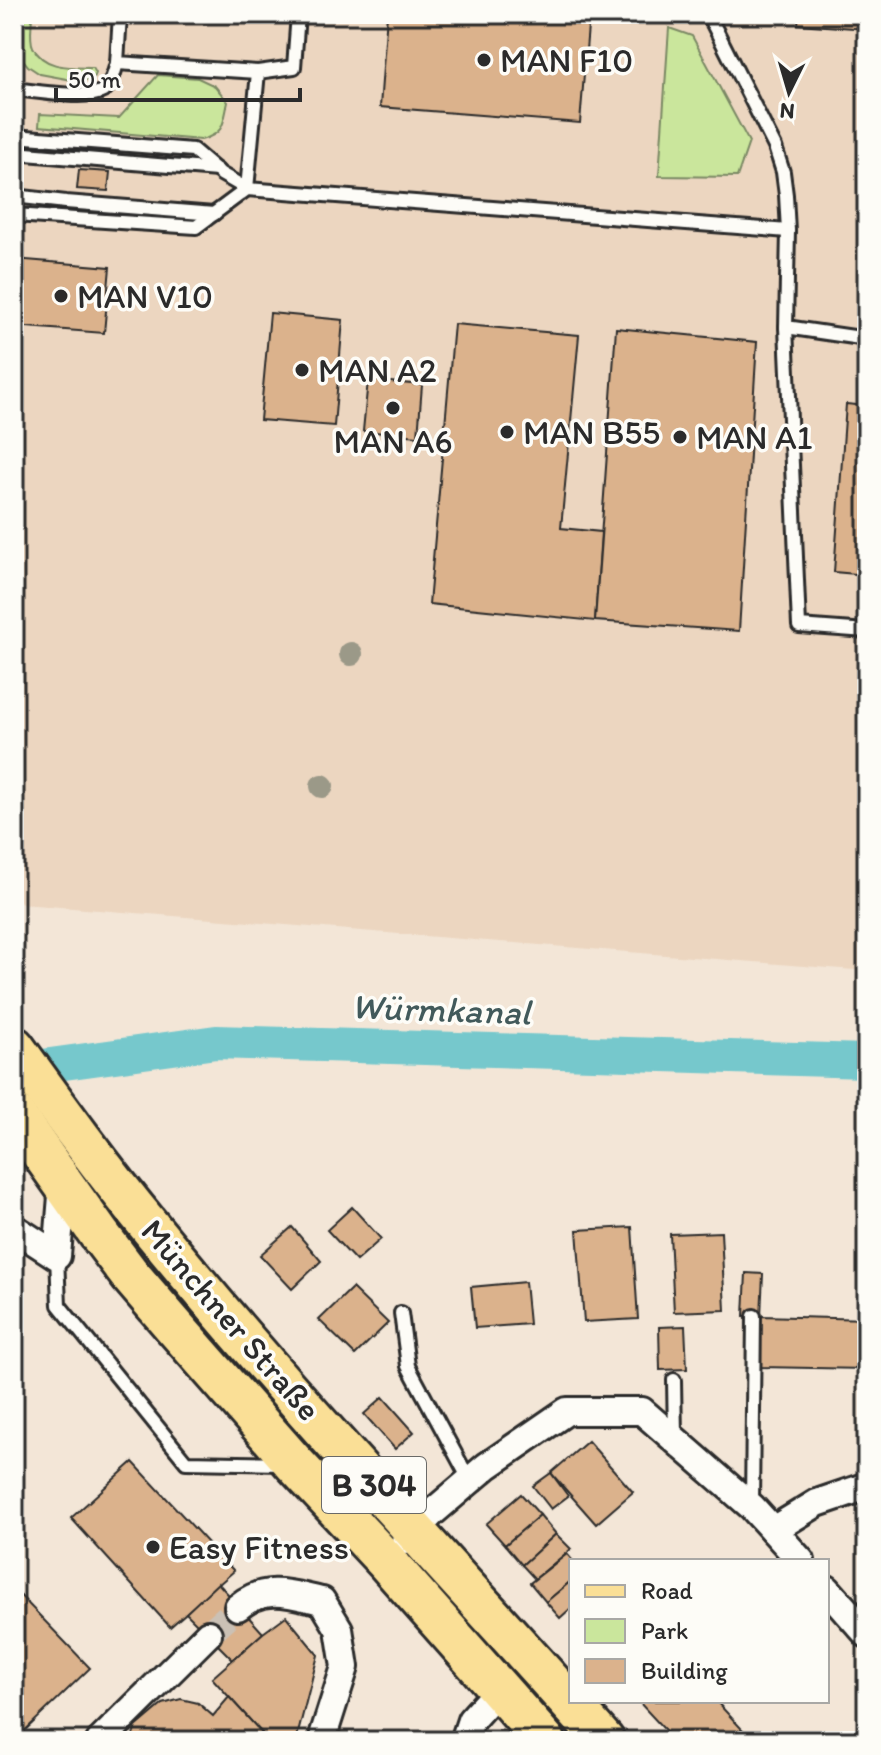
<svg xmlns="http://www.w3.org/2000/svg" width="881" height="1755" viewBox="0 0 881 1755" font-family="Itim,sans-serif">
<rect width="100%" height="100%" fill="#f3e6d7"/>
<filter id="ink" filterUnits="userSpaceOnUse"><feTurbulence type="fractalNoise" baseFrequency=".0125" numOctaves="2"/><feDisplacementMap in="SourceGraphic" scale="16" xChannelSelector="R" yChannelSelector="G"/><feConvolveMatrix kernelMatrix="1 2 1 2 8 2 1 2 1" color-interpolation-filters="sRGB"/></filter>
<g filter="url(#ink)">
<path fill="#ecd6c0" d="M14 14H867V971L22 904 14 892Z"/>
<g fill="#cae69c" stroke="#7a8864" stroke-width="2">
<path d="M17 14H32C32 24 29 39 33 47 44 70 73 67 93 68L96 73 94 78 88 80H72L40 74 28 66 19 55 14 43Z"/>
<path d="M669 28 692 36 749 142 737 177 659 176Z"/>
<path d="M158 75 198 78 215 86 228 102C223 124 225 133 201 140L39 126 40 114 119 118Z"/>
</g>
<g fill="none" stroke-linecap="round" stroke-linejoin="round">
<path stroke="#76c8cc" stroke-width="34" d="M14 1070 216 1042 867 1061"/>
</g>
<g fill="#dbb28c" stroke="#2b2b2b" stroke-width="2">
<path d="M387 14H589L580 123 380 107Z"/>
<path d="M799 14H867V29L798 24Z"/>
<path d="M79 170 110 172 108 191 77 189Z"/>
<path d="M14 259 110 267 104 333 14 326Z"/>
<path d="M270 313 343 320 334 426 260 420Z"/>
<path d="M454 324 579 335 561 528 601 532 595 621 429 604Z"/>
<path d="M616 328 757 342 739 631 595 621Z"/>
<path d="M368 380 422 385 418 436 363 431Z"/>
<path d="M846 404 867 406V575L834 572Z"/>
<path d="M352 1207 381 1239 356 1261 327 1230Z"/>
<path d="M292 1227 321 1261 292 1289 260 1255Z"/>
<path d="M632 1227 638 1319 584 1322 577 1230Z"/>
<path d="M721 1232 725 1310 674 1312 670 1234Z"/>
<path d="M746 1273 763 1274 761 1316H744Z"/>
<path d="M525 1282 529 1324 475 1328 471 1287Z"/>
<path d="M352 1288 388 1323 355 1355 319 1320Z"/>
<path d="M761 1316 867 1319V1369L760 1367Z"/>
<path d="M685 1326 687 1369 660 1370 659 1327Z"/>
<path d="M383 1397 414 1432 395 1449 364 1414Z"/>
<path d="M588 1441 633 1492 596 1524 551 1473Z"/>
<path d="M133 1462 234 1571 170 1627 71 1518Z"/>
<path d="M551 1473 568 1496 551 1509 533 1486Z"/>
<path d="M521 1494 540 1515 505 1545 486 1524Z"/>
<path d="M540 1515 556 1534 522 1565 505 1545Z"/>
<path d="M556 1534 571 1549 535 1579 522 1565Z"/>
<path d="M567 1554 573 1561H571V1581L546 1602 530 1583Z"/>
<path d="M571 1581V1608L560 1618 546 1602Z"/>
<path d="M218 1583 263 1633 233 1660 186 1613Z"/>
<path d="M14 1589 90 1668 14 1741Z"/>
<path d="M286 1616 318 1655 296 1741H269L212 1678 263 1633Z"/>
<path d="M229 1697 269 1741H131L136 1727 163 1704 181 1699 198 1703 213 1716Z"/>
<path d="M638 1701H716L753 1741H675Z"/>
</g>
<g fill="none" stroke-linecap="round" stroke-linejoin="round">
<path stroke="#cbc1b5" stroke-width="26" stroke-dasharray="26 13" stroke-linecap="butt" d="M208 1634 238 1607"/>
<defs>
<g id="lane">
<path d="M120 14 117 63 258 72 294 67 298 14"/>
<path d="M708 14 775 147 783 172 786 195 788 231 786 327 867 339"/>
<path d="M14 89C33 91 88 100 103 91 112 85 114 73 117 63"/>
<path d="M14 136 193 150 221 174 247 189 788 231"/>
<path d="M14 153 217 170"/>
<path d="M14 196 66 202 214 214"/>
<path d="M14 215 196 227 247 189 258 72"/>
<path d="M786 327 799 626 867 631"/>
<path d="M57 1256 59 1305 186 1462 284 1464"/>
<path d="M401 1313 408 1366 470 1481"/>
<path d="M674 1380 675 1436"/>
<path d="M752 1503 754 1316"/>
</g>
<g id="street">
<path d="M14 1228 57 1256 63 1184"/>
<path d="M405 1541 433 1512 487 1466 567 1411H642L752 1507 773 1530"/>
<path d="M801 1561 773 1530 817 1503 867 1486"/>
<path d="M827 1589 867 1634"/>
<path d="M238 1607C266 1584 290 1594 322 1601L339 1629 345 1667 324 1733 327 1741"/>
<path d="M100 1741 208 1634"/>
<path d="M464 1741 471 1720 499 1689"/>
</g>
<g id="primary">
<path d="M14 1047C58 1108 102 1169 150 1227 294 1404 452 1570 604 1741"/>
<path d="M14 1114 99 1234 130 1275 173 1325 295 1464 385 1560 545 1741"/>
</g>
</defs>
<use href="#lane" stroke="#2b2b2b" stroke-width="18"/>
<use href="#street" stroke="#2b2b2b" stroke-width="32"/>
<use href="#primary" stroke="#2b2b2b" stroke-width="46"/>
<use href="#lane" stroke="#fdfcf7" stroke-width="12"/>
<use href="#street" stroke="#fdfcf7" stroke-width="26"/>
<use href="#primary" stroke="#fadf96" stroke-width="40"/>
</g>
<g fill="#9b9988">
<circle cx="351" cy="654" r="12"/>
<circle cx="322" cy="786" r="12"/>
</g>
</g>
<g fill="#2b2b2b" stroke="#fdfcf7" stroke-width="3">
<circle cx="484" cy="60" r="8"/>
<circle cx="61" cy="296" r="8"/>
<circle cx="302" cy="370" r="8"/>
<circle cx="393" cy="408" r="8"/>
<circle cx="507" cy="432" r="8"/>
<circle cx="680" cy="437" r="8"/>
<circle cx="153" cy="1547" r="8"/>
</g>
<g text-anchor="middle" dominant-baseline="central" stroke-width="7" stroke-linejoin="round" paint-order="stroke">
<rect fill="#fdfcf7" stroke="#6a6a68" stroke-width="2" x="322" y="1457" width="104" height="56" rx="6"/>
<g font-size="32" font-weight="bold" fill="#2b2b2b">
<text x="374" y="1485">B 304</text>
</g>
<g font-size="34" fill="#2b2b2b" stroke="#fdfcf7" text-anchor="start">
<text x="500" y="60">MAN F10</text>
<text x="77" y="296">MAN V10</text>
<text x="318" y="370">MAN A2</text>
<text x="523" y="432">MAN B55</text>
<text x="696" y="437">MAN A1</text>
<text x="393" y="441" text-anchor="middle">MAN A6</text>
<text x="169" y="1547">Easy Fitness</text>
</g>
<g font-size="34" fill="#2b2b2b" stroke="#fdfcf7">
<text transform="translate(231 1320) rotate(49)">Münchner Straße</text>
</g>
<g font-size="36" font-style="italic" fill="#425a5b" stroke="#fdfcf7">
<text transform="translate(441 1009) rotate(2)">Würmkanal</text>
</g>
</g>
<rect width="881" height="1755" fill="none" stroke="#fdfcf7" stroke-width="48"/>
<rect x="24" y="24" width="833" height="1707" fill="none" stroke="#2b2b2b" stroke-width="3" filter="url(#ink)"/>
<rect x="569" y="1559" width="260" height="144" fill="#fdfcf7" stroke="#a9a8a5" stroke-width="2"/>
<rect x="585" y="1585" width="40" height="12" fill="#fadf96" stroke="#a9a8a5" stroke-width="2"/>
<text x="641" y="1599" font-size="24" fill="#2b2b2b">Road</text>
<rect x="585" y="1619" width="40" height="24" fill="#cae69c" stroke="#a9a8a5" stroke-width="2"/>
<text x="641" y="1639" font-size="24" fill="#2b2b2b">Park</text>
<rect x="585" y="1659" width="40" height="24" fill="#dbb28c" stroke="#a9a8a5" stroke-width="2"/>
<text x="641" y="1679" font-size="24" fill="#2b2b2b">Building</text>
<g transform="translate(789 92) rotate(185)" stroke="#fdfcf7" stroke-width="6" paint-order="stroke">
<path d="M0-6L14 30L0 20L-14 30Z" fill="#2b2b2b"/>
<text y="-12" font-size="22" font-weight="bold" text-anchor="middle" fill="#2b2b2b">N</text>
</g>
<path d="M56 88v12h244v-12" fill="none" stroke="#2b2b2b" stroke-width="4"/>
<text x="68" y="88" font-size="24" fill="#2b2b2b" stroke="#fdfcf7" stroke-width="6" paint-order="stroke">50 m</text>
</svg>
